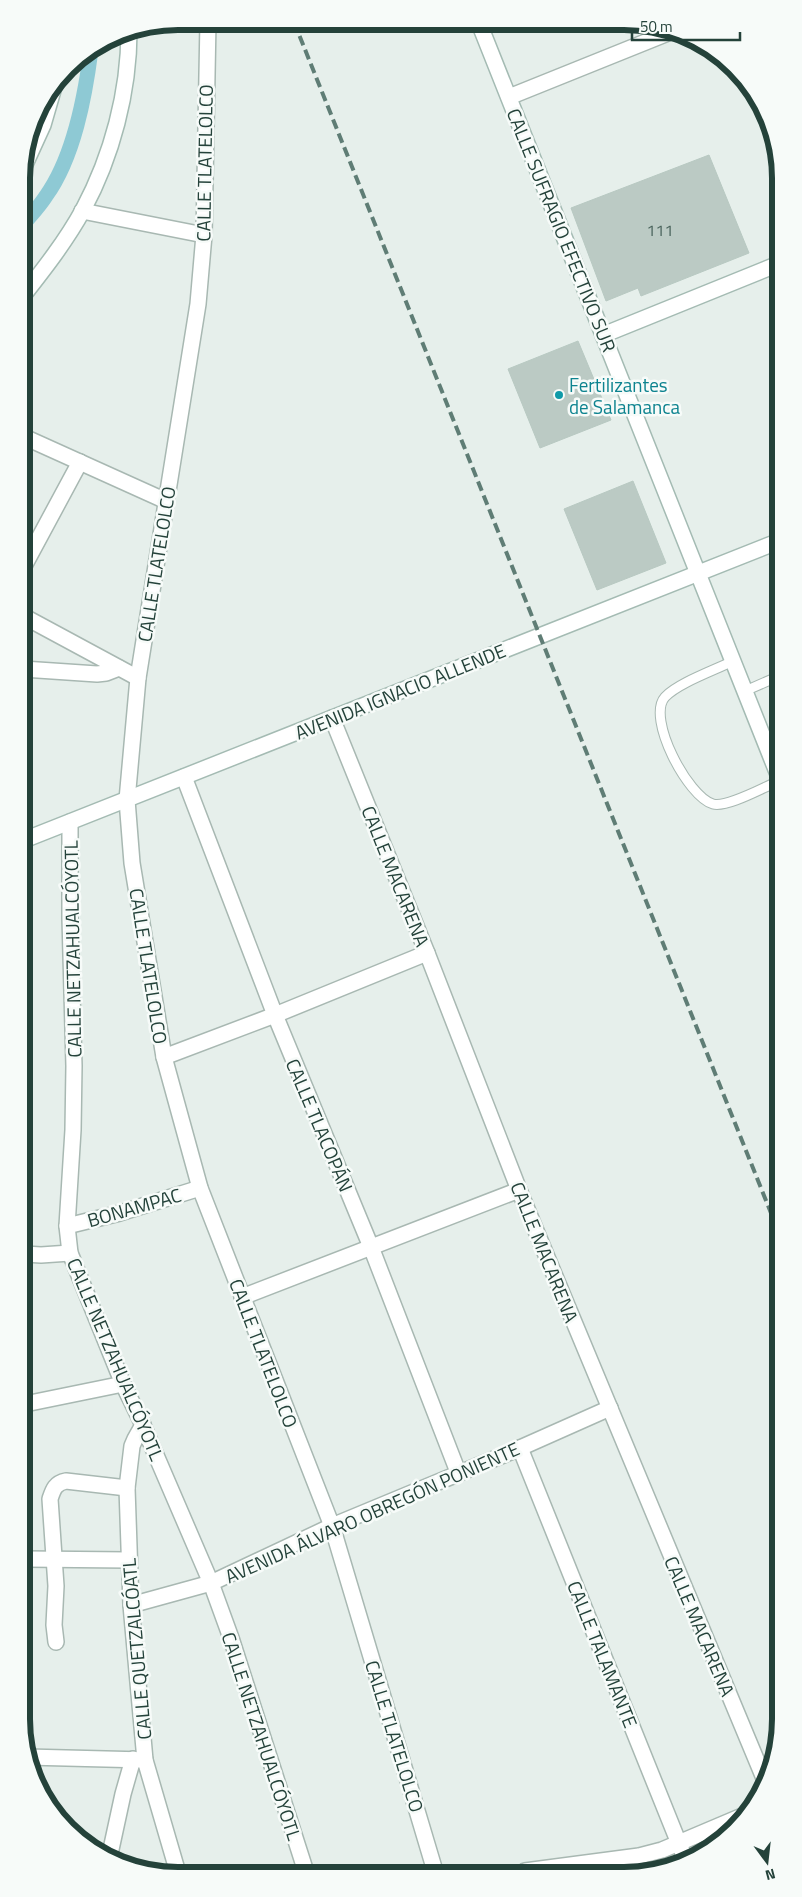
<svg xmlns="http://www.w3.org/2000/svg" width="802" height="1897" viewBox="0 0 802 1897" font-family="'Titillium Web',sans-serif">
<rect width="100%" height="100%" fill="#e6efeb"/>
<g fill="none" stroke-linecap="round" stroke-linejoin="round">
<path stroke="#8ec9d4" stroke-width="15" d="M22 226C30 216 39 207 46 196 74 157 85 97 91 50"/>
</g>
<g fill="#bbcac4" stroke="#b8c9c2">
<path d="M709 155 749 253 641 296 638 288 606 301 571 208Z"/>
<path d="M578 341 611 420 540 448 508 369Z"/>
<path d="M633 481 666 563 597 590 564 509Z"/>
</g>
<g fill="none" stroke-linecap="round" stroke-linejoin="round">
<defs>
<g id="lane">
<path d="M733 661C715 670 678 683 665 697 646 718 688 797 713 804 727 808 764 787 777 782"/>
<path d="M745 691 777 677"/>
</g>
<g id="street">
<path d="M208 21 204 235 198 304 138 678 127 800 132 863 164 1057 200 1188 332 1526 435 1871"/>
<path d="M509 97 673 31"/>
<path d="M82 211 204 235"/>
<path d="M22 436 166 501"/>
<path d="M23 568 80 462"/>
<path d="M23 616 138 678"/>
<path d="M23 669 97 674 106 673 119 668"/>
<path d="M332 718 427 953 519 1190 766 1783"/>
<path d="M184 777 275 1015 371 1247 458 1472"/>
<path d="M70 822V918L74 1066 73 1130 67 1226 70 1253 123 1384 143 1425 211 1583 231 1638 306 1872"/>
<path d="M164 1057 275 1015 427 953"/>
<path d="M67 1226 120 1213 200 1188"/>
<path d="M25 1254 41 1255 70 1253"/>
<path d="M242 1297 519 1190"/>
<path d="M25 1404 123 1384"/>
<path d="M143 1425 135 1439 132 1446 127 1488 131 1605 145 1760 178 1873"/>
<path d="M520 1448 686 1861"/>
<path d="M26 1559 128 1560"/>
<path d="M131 1605 211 1583 332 1526 520 1448 610 1408"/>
<path d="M56 1642 54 1625 56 1586 50 1499C53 1490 55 1483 66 1481L127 1488"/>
<path d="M27 1757 145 1760"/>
<path d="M110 1854 123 1794 133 1759"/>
<path d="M525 1871 639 1856 662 1850 747 1814"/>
</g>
<g id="secondary">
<path d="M479 23 777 772"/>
<path d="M22 171 43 125 54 87"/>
<path d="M22 297C44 269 66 241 83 210 112 156 129 92 129 31"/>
<path d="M603 335 776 265"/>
<path d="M24 840 777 542"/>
</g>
</defs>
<use href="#lane" stroke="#a8b8b2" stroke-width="11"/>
<use href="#street" stroke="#a8b8b2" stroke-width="18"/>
<use href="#secondary" stroke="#a4bbb3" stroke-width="18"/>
<use href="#lane" stroke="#fff" stroke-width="9"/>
<use href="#street" stroke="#fff" stroke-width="15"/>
<use href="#secondary" stroke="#fff" stroke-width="15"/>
<path stroke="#5f7d75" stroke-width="4" stroke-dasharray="10 5" stroke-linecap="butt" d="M294 22 779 1233"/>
</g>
<circle fill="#0f9aa8" stroke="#f7fbf9" stroke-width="2" cx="559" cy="395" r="5"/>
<g text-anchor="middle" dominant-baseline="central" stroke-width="5" stroke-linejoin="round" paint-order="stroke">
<g font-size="16" fill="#4a645c">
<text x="660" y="230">111</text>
</g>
<g font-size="19" fill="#24423a" stroke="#f7fbf9">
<text transform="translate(204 163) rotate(-89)">CALLE TLATELOLCO</text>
<text transform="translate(562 230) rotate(68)">CALLE SUFRAGIO EFECTIVO SUR</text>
<text transform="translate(156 564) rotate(-81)">CALLE TLATELOLCO</text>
<text transform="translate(400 691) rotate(-22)">AVENIDA IGNACIO ALLENDE</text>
<text transform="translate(396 876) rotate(68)">CALLE MACARENA</text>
<text transform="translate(72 949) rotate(-91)">CALLE NETZAHUALCÓYOTL</text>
<text transform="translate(149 966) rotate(81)">CALLE TLATELOLCO</text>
<text transform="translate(320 1125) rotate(67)">CALLE TLACOPÁN</text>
<text transform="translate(134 1207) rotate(-16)">BONAMPAC</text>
<text transform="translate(545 1252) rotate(68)">CALLE MACARENA</text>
<text transform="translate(264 1353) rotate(69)">CALLE TLATELOLCO</text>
<text transform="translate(116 1359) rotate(67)">CALLE NETZAHUALCÓYOTL</text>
<text transform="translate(372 1512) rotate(-24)">AVENIDA ÁLVARO OBREGÓN PONIENTE</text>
<text transform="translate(700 1626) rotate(67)">CALLE MACARENA</text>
<text transform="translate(136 1649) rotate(-95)">CALLE QUETZALCÓATL</text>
<text transform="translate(603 1654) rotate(68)">CALLE TALAMANTE</text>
<text transform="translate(262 1736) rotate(72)">CALLE NETZAHUALCÓYOTL</text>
<text transform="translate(395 1736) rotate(73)">CALLE TLATELOLCO</text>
</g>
<g font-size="19" fill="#0d838f" stroke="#f7fbf9" text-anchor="start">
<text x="569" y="384">Fertilizantes<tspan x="569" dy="22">de Salamanca</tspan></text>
</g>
</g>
<path d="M0 0H802V1897H0ZM178 30H624A148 148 0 0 1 772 178V1719A148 148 0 0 1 624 1867H178A148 148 0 0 1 30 1719V178A148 148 0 0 1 178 30Z" fill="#f7fbf9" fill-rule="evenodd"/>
<path fill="none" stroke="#24423a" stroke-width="6" d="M178 30H624A148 148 0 0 1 772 178V1719A148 148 0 0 1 624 1867H178A148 148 0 0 1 30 1719V178A148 148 0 0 1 178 30Z"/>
<g transform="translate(767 1862) rotate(165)" stroke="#f7fbf9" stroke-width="4" paint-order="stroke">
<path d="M0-4L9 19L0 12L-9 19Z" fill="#24423a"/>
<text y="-8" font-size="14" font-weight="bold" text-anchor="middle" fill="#24423a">N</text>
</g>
<path d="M632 32v8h108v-8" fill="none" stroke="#24423a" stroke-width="2.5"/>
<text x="640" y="32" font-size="15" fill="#24423a" stroke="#f7fbf9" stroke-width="4" paint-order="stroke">50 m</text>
</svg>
